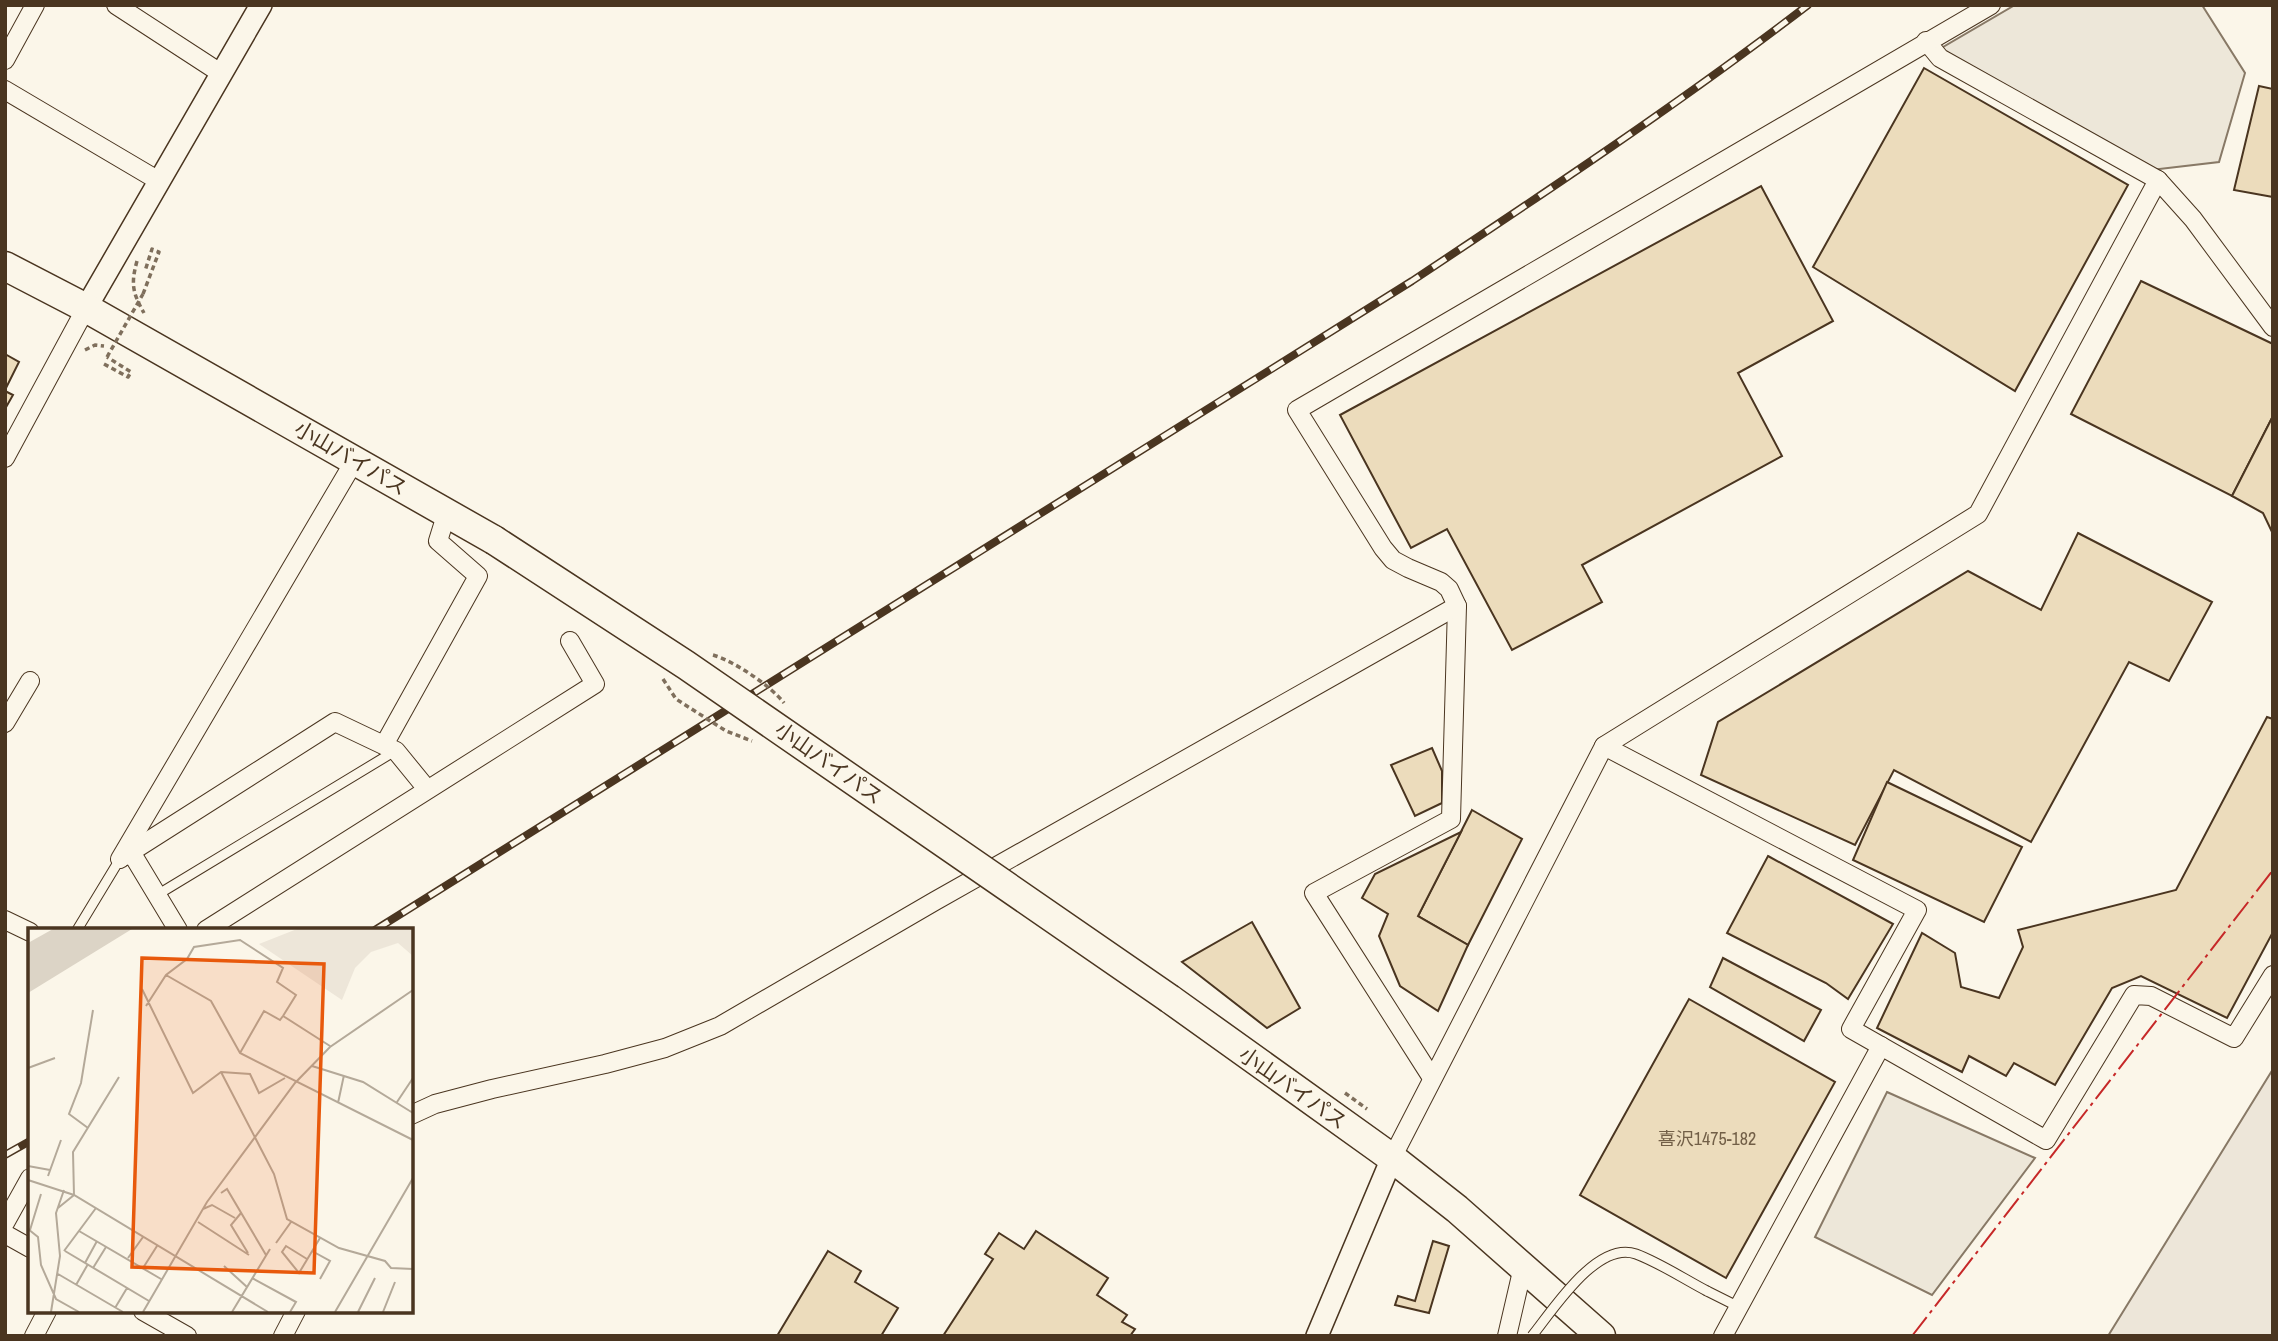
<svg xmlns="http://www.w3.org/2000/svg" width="2278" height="1341" viewBox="0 0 2278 1341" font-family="'Archivo Narrow','Noto Sans JP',sans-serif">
<rect width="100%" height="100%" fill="#fbf6e9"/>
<path fill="#ede6d9" stroke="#887966" stroke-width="2" d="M2273 1069V1336H2108Z"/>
<g fill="#ede7d9" stroke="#887966" stroke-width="2">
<path d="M2015 5H2202L2245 73 2219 162 2151 170 1938 50Z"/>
<path d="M1887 1092 2035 1158 1932 1295 1815 1237Z"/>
</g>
<g fill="#ecdcbc" stroke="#4a3520" stroke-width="2">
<path d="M1924 68 2128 185 2015 391 1813 267Z"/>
<path d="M2259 86 2273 89V197L2234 190Z"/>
<path d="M1761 186 1833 321 1738 373 1782 456 1582 565 1602 602 1512 650 1447 529 1411 548 1340 415Z"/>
<path d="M2141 281 2273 344V416L2232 496 2071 414Z"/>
<path d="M5 354 19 362 5 390Z"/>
<path d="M5 391 13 395 5 409Z"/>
<path d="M2273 416V534L2263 513 2232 496Z"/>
<path d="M2078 533 2212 602 2169 681 2129 662 2031 842 1894 770 1855 845 1701 775 1718 722 1968 571 2041 610Z"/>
<path d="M2267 717 2273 719V932L2227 1018 2141 976 2112 988 2055 1085 2014 1063 2006 1076 1969 1056 1962 1072 1877 1028 1922 933 1955 953 1961 987 1999 998 2023 947 2018 930 2176 890Z"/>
<path d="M1432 748 1442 771V803L1415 816 1391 765Z"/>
<path d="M1887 782 2022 847 1984 922 1853 860Z"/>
<path d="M1472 810 1522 839 1468 945 1418 916Z"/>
<path d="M1461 832 1418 916 1468 945 1438 1011 1400 986 1379 936 1388 914 1362 898 1375 874Z"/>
<path d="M1768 856 1893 924 1848 999 1826 983 1727 933Z"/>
<path d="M1252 922 1300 1008 1267 1028 1182 962Z"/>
<path d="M1723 958 1821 1010 1804 1041 1710 987Z"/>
<path d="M1689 999 1835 1082 1726 1278 1580 1195Z"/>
<path d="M1036 1231 1108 1278 1097 1295 1127 1315 1122 1322 1135 1329 1130 1336H943L993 1259 985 1254 999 1233 1024 1249Z"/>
<path d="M1433 1241 1449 1246 1429 1313 1395 1305 1398 1296 1415 1301Z"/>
<path d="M828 1251 861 1271 855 1282 898 1308 881 1336H777Z"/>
</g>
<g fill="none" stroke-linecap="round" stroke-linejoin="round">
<defs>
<g id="service">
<path d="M157 895 395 751"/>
<path d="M77 930 120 859"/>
<path d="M1707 1291 1739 1307"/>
</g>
<g id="minor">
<path d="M116 5 222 74"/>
<path d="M1926 41 1940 58 2158 180 2193 219 2273 327"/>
<path d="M5 60 35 5"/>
<path d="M5 90 159 181"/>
<path d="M5 458 86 308"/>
<path d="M5 723 30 681"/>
<path d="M384 745 478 576 438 541 447 512"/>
<path d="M1604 746 1917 910 1851 1029 2046 1140 2134 995 2151 996 2234 1038 2273 975"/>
<path d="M131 852 178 930"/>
<path d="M123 857 335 722 396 751 427 789"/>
<path d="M120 859 355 460"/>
<path d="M5 920 30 932"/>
<path d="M206 930 595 684 570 641"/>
<path d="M1432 1078 1314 893 1451 819 1457 606 1449 589 1441 582 1408 568 1393 560 1383 548 1297 410 1991 5"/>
<path d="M411 1115 435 1104 492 1089 605 1064 665 1048 720 1026 935 901 1457 606"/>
<path d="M1392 1158 1604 746 1978 514 2158 180"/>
<path d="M5 1223 30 1178"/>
<path d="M5 1234 30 1248"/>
<path d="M143 1311 187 1336"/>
<path d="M34 1336 47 1311"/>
<path d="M283 1336 296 1311"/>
<path d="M1507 1336 1523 1267"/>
<path d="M1723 1336 1881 1046"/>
</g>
<g id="tertiary">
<path d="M86 308 261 5"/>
<path d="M1317 1336 1392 1158"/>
</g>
<g id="trunk">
<path d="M5 266 86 308 494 540"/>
<path d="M1170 999 1392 1158 1457 1209 1601 1336"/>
</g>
</defs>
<use href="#service" stroke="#4a3520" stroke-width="11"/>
<use href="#minor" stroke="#4a3520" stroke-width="20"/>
<use href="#tertiary" stroke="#4a3520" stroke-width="24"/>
<use href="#trunk" stroke="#4a3520" stroke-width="31"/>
<g stroke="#7f6f5c" stroke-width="3.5" stroke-dasharray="5 3.5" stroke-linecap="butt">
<path d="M137 261C131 283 132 292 144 313"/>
<path d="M143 294 159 252 152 249 145 271"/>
<path d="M85 350 95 345 104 346"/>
<path d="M104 364 128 377 131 372 107 357"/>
<path d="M1345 1093 1367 1109"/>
</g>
<use href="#service" stroke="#fbf6e9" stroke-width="9"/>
<use href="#minor" stroke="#fbf6e9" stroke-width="18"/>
<use href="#tertiary" stroke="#fbf6e9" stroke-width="21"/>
<use href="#trunk" stroke="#fbf6e9" stroke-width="28"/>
<defs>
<g id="rail">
<path d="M375 930 1412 281C1546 192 1680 103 1808 5"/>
<path d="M5 1155 30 1141"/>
</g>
</defs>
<use href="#rail" stroke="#4a3520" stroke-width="8"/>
<use href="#rail" stroke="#fbf6e9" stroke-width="5" stroke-dasharray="16" stroke-linecap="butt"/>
<defs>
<path id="service-bridge" d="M1532 1336C1553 1310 1597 1240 1636 1254 1660 1263 1684 1279 1707 1291"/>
<path id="trunk-bridge" d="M494 540 686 665 1170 999"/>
</defs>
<use href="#service-bridge" stroke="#4a3520" stroke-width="11" stroke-linecap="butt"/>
<use href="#trunk-bridge" stroke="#4a3520" stroke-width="31" stroke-linecap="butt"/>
<g stroke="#7f6f5c" stroke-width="3.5" stroke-dasharray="5 3.5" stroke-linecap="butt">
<path d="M107 357 143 294"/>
<path d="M713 655C734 661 771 686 784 703"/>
<path d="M663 679 676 699 726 731 752 741"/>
</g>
<use href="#service-bridge" stroke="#fbf6e9" stroke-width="9"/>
<use href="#trunk-bridge" stroke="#fbf6e9" stroke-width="28"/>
<path stroke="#c62828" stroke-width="2" stroke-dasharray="24 5 3.5 5" stroke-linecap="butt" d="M1912 1336 2273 870"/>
</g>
<g text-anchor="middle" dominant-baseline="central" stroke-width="5" stroke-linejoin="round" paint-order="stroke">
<g font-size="18" fill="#725f47">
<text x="1707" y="1138">喜沢1475-182</text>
</g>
<g font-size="21" fill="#4a3520" stroke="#fbf6e9">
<text transform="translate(351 458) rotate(30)">小山バイパス</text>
<text transform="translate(829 763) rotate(35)">小山バイパス</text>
<text transform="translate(1293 1088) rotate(35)">小山バイパス</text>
</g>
</g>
<g transform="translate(28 928)">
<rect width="385" height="385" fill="#fbf6e9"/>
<path d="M269 1H385V28L370 15 343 24 327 40 314 72 231 16Z" fill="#ede6d9"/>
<path d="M25 1H104L0 65V15Z" fill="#dcd4c6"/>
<path fill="none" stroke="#b4a999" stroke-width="2" d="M138 47 183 73 212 125 385 212M114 61 165 165 193 144 222 146 231 165 257 150M118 78 138 47 159 31 166 19 212 12 255 40 249 54 268 67 255 88M212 125 236 83 252 92 255 88 302 118M284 138 335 154 385 185M0 140 27 130M193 144 246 246 259 291 311 320 357 333 363 340 385 341M369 174 385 150M310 175 316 147M60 200 41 186 53 155 65 82M0 238 22 242M20 248 33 212M0 252 46 267 240 384M193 265 199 261 238 327M30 280 46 267 45 224 91 149M175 281 184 277 207 290M213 285 203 297 220 325M170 294 221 327M0 301 10 309 13 337 28 371 51 384M2 302 13 266M51 303 133 351M248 315 263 294M36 323 68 280M37 323 121 373M284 323 302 333 292 351M100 330 115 309M279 331 258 318 254 324 271 345 292 310M57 335 69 313M196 338 219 359M65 340 78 319M115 340 129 318M30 346 95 384M224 350 268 374 262 384M48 357 60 336M87 380 99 360M23 384 32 328 28 285 36 262M115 384 179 274 267 155 302 119 385 62M204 384 242 321M307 384 385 250M330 384 347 350M355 384 367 354"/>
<path fill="#e8590c" fill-opacity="0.15" stroke="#e8590c" stroke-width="3.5" d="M114 30 296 36 286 345 104 339Z"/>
<rect width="385" height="385" fill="none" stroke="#4a3520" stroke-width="3.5"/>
</g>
<rect width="2278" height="1341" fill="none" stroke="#4a3520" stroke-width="14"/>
</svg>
